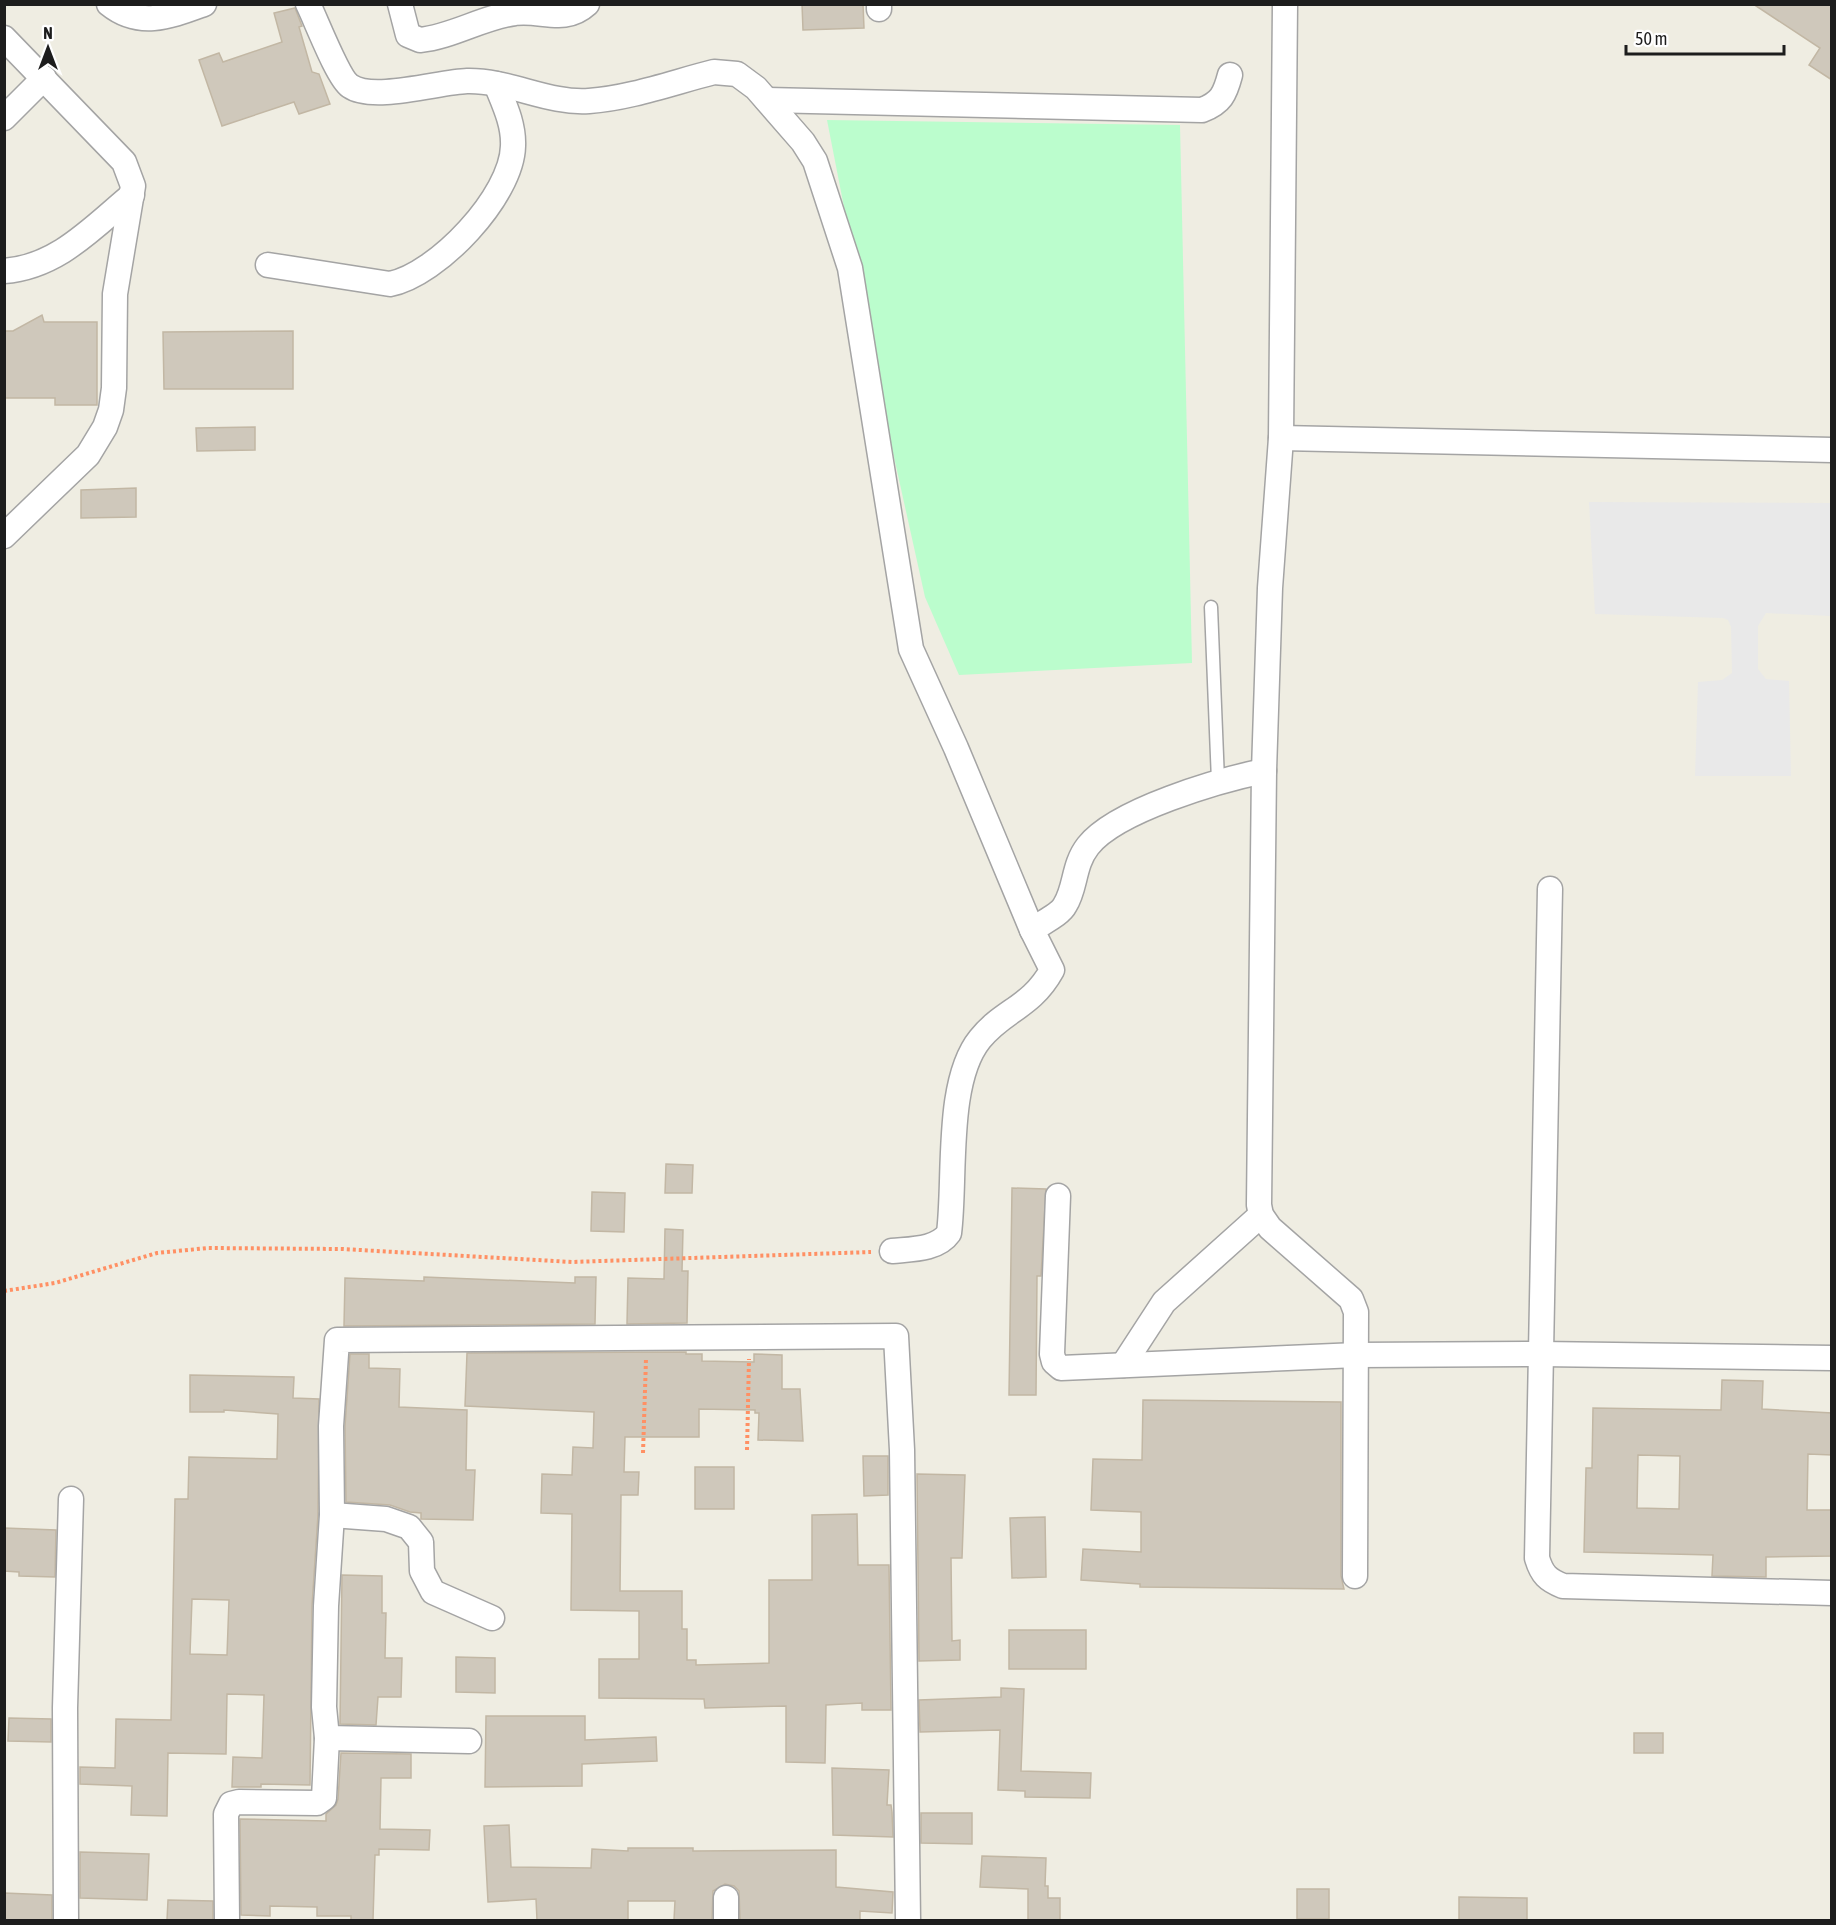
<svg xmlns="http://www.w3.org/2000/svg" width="1836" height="1925" viewBox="0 0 1836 1925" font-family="'Asap Condensed',sans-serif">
<rect width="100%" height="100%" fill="#efede2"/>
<path fill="#bbfdcd" d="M827 120 1180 125 1192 663 959 675 925 597 884 412Z"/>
<path fill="#e9e9e9" d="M1589 502 1831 503V616L1766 613 1758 626V669L1766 679 1789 681 1791 776H1695L1698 682 1722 680 1732 673 1731 627 1728 620 1723 618 1595 614Z"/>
<g fill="#cfc8bb" stroke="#c2b7a4" stroke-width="1.5" fill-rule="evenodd">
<path d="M802 4H863L864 28 803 30Z"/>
<path d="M1753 4H1832V80L1809 65 1820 48Z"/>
<path d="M295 8 302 26 299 27 312 72 319 74 330 104 299 114 294 102 222 126 199 60 219 53 223 62 282 42 274 13Z"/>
<path d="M42 315 44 322H97V405H55V398H4V331H13Z"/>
<path d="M293 331V389H164L163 332Z"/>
<path d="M255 427V450L197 451 196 428Z"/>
<path d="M136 488V517L81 518V490Z"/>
<path d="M666 1164 693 1165 692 1193H665Z"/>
<path d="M1012 1188 1046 1189 1041 1276H1037L1036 1395H1009Z"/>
<path d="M592 1192 625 1193 624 1232 591 1231Z"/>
<path d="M665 1229 683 1230 682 1271H688L687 1323 627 1324 628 1278 664 1279Z"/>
<path d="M424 1277 575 1283V1277H596L595 1324 344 1326 345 1278 424 1281Z"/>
<path d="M686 1352V1354H702V1361L754 1362V1354L782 1355V1389H800L803 1441 758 1440 759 1413H755V1410L699 1409V1437H625L624 1472H639L638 1495H621L620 1591H682V1629H687V1660H696V1665L769 1663V1580H812V1515L857 1514 858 1565H889L891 1710H862V1703L826 1705 825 1763 786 1762V1706L705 1708 704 1699 599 1698V1659H639V1611L571 1610 572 1514 541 1513 542 1474 572 1475 573 1447 593 1448 594 1412 465 1406 467 1353Z"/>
<path d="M350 1354H369V1368L400 1369 399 1407 467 1410 466 1470H475L473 1520 421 1519V1513L410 1512 390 1505 346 1502 345 1426Z"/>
<path d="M190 1375 294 1377 293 1398 319 1399 318 1515 312 1606 310 1785 261 1784V1787H232L233 1757 262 1758 264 1695 227 1694 226 1754 168 1753 167 1816 131 1815 132 1786 80 1784V1767L115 1768 116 1719 171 1720 175 1499H188L189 1457 277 1459 278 1414 224 1410V1412H190ZM192 1599 229 1600 227 1655 190 1654Z"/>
<path d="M1722 1380 1763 1381 1762 1409 1832 1413V1455L1808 1454 1807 1510H1832V1556L1766 1557V1577L1712 1576 1713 1555 1584 1552 1586 1468H1592L1593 1408 1721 1410ZM1638 1455 1680 1456 1679 1509 1637 1508Z"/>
<path d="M1143 1400 1341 1402V1576L1344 1589 1140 1587V1584L1081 1580 1083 1549 1141 1552V1512L1091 1510 1093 1459 1142 1460Z"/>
<path d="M863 1456H888V1495L864 1496Z"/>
<rect x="695" y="1467" width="39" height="42"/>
<path d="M917 1474 965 1475 962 1558H951L952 1641 960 1640V1660L919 1661Z"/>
<path d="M1045 1517 1046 1577 1012 1578 1010 1518Z"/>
<path d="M4 1528 56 1530 55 1577 19 1576V1572L4 1571Z"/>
<path d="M342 1575 382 1576V1613H386L385 1658H402L401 1697H378L376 1725 340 1724Z"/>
<rect x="1009" y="1630" width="77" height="39"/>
<path d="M456 1657 495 1658V1693L456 1692Z"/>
<path d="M1001 1688 1024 1689 1021 1771 1091 1773 1090 1798 1025 1797V1791L998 1790 1000 1730 920 1732 919 1700 1001 1697Z"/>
<path d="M486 1716H585V1740L656 1737 657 1761 582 1764V1786L485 1787Z"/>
<path d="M9 1718 51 1719V1742L8 1741Z"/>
<rect x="1634" y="1733" width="29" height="20"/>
<path d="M341 1753 411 1754V1778H381L380 1829 430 1830 429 1850 379 1849V1855H375L373 1920H351V1916H317V1907L270 1906V1916L241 1915 240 1819 326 1821V1814L336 1805 338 1799Z"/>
<path d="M832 1768 889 1770 887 1805H891L892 1812 893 1837 833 1835Z"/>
<path d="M921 1813H972V1844L921 1843Z"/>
<path d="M509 1825 511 1867 591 1868 592 1849 628 1851V1848H693V1851L836 1850V1887L893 1892 892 1913 860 1911V1920H740L739 1891 734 1886 725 1884 713 1891 712 1920H674L675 1901H628V1920H537L536 1899 488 1902 484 1826Z"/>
<path d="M80 1852 149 1854 147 1900 80 1898Z"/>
<path d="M982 1856 1046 1858 1045 1886H1048V1898H1060V1920H1028V1889L980 1887Z"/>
<rect x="1297" y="1889" width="32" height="30"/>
<path d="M4 1893 52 1895V1920H4Z"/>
<path d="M1459 1897 1527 1898V1920H1459Z"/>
<path d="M168 1900 213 1901V1920H167Z"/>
</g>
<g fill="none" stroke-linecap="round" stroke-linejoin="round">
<defs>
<path id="service" d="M1211 607 1218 781"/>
<g id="minor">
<path d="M109 4C140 29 171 16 204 4"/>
<path d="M308 4C316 20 338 78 350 86 373 102 439 82 467 81 509 80 548 104 589 101 631 98 674 82 714 72L737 74 756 88 803 142 815 161 850 268 911 649 956 748 1032 930"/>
<path d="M400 4 408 35 420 40C452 37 483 17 515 13 541 9 564 25 587 4"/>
<path d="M879 4V9"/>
<path d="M1285 4 1281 438 1270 588 1264 771 1259 1205 1261 1215 1270 1228 1351 1299 1356 1312 1355 1576"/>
<path d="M4 38 124 162 133 186 115 294 114 388 111 410 105 427 88 455 4 536"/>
<path d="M767 100 1202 110C1221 103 1225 94 1230 75"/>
<path d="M4 118 44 78"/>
<path d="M268 265 390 284C437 275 512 196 513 146 514 124 504 104 496 84"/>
<path d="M4 271C58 267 93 227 132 195"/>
<path d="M1281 438 1832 450"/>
<path d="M1550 889 1537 1558C1542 1575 1548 1580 1563 1586L1832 1593"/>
<path d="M1058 1196 1052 1354 1054 1362 1061 1368 1357 1355 1541 1354 1832 1358"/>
<path d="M892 1251C911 1249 937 1250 949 1233 956 1179 945 1082 980 1039 1003 1010 1031 1008 1052 970L1032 930C1041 923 1060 915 1065 905 1076 888 1073 865 1088 846 1116 810 1220 780 1264 771"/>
<path d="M1123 1365 1164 1302 1261 1215"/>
<path d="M332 1515 386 1519 409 1527 421 1542 422 1571 433 1592 492 1618"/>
<path d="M327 1738 469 1741"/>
<path d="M726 1898V1920"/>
<path d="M66 1920 65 1708 71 1499"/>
<path d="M227 1920 226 1814 231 1804 239 1802 317 1803 324 1798 327 1738 324 1707 326 1606 332 1515 331 1426 337 1340 896 1336 902 1450 908 1920"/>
</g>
</defs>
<use href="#service" stroke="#a4a4a4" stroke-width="15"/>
<use href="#minor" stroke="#a4a4a4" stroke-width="27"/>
<g stroke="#ff9064" stroke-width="4" stroke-dasharray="3 3" stroke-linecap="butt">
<path d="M4 1291 55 1283 157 1253 208 1248 342 1249 572 1262 871 1252"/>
<path d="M747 1450 749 1359"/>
<path d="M643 1453 646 1359"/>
</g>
<use href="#service" stroke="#fff" stroke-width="12"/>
<use href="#minor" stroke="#fff" stroke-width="24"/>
</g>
<rect width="1836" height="1925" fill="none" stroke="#1d1d1d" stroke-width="12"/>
<g transform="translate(48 48)" stroke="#ffffff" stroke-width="4.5" paint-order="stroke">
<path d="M0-4.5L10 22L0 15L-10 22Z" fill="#1d1d1d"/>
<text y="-9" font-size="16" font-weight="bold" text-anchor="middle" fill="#1d1d1d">N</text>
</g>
<path d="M1626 45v9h158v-9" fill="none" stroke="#1d1d1d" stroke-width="3"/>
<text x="1635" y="45" font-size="18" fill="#1d1d1d" stroke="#ffffff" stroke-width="4.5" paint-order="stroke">50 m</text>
</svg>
